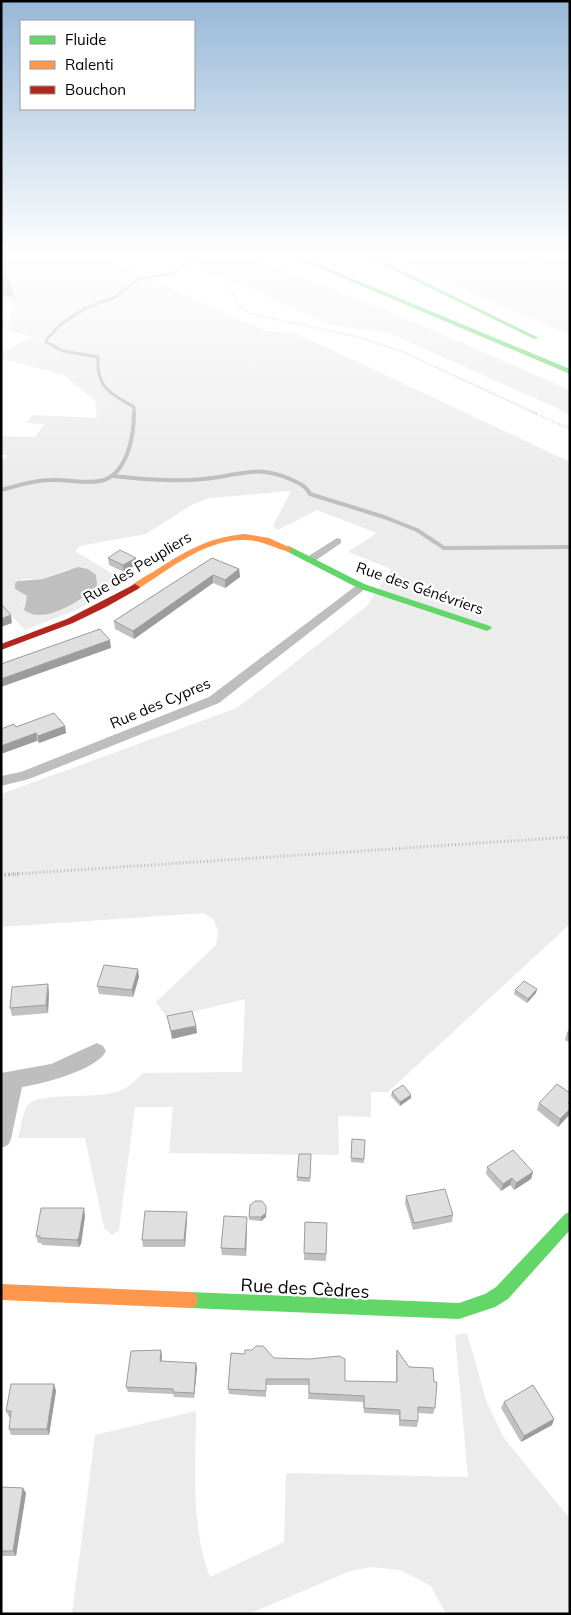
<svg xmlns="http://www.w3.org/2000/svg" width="571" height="1615" viewBox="0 0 571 1615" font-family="Mulish,sans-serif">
<rect width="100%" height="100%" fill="#fff"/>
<g fill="#ececec" fill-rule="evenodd">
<path d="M1 254H99L144 276 266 331 296 333 570 462V924L388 1092H371V1117L338 1116 339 1155 169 1153 173 1107H135L119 1230 112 1235 104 1228 85 1138H18C21 1128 22 1113 28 1105 40 1091 98 1100 119 1091 129 1087 135 1081 143 1073L242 1072 245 999 167 1018 156 1002 216 945 218 932 214 920 204 913 1 927V794L237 708 367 606 391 569 348 552 377 533 317 510 278 530 273 526 291 491 210 498 193 504 146 534 80 546 75 551 126 582 76 610 25 630 1 605V460L8 456 1 453V436L35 437 44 424 27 423 32 415 97 418 95 400 63 375 1 358V353L33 336 7 331 14 303 1 302V294L12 298 5 269H1ZM69 569 97 585 94 590C76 603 47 623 25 611L23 608 27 596 15 589V584L23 579H43Z"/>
<path d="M175 254H223L256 259 394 313 570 390V414L389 333 329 325Z"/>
<path d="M388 254H570V335L456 287Z"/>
<path d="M467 1333 487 1403 504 1438 570 1519V1614H446L431 1586 400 1570 371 1567 350 1571 249 1614H72L95 1435 196 1411C196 1466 190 1525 210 1577L284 1542 286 1473 468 1477 455 1335Z"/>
</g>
<g fill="#bfbfbf">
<path d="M1 269H5L15 298 1 294Z"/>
<path d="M78 567 88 569 96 575 97 585 94 590C77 602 44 625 24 610L27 596 15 589V583L18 581 43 579Z"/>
</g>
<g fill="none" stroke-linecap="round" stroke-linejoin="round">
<path stroke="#bfbfbf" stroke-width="3" d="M134 414V407C110 393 96 388 98 357L63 351 46 342 47 339 61 324 84 309 117 296 138 279 174 273 199 254"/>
<g stroke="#bfbfbf" stroke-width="4">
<path d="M112 476C142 479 173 482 204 479 238 476 255 464 290 479 299 483 305 485 310 494L384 517 417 530 444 548 570 547"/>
<path d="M1 490C17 486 33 480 50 480 67 479 84 484 100 481 127 476 134 436 134 413"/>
</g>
<g stroke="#b9b9b9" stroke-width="2" stroke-dasharray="0.5 1" stroke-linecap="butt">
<path d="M165 254 227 280 237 304 251 314 354 336 403 352 537 414"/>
<path d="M523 254 559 265 570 264"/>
<path d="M1 309 5 317 1 325"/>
</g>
<path stroke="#b9b9b9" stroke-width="2.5" stroke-dasharray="0.5 2" stroke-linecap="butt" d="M534 413 570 429"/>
<path stroke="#b9b9b9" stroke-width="3" stroke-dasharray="1 2.5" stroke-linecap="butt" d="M1 875 570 837"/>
<path stroke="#b9b9b9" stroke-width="4" stroke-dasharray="1 3" stroke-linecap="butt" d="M1 875 20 874"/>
<g fill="#bebebe" fill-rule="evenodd">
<path d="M337 538 341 539V543L315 561H307V557Z"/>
<path d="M361 582 367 586 365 589 219 703 29 779 1 786V776L21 772 209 697Z"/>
<path d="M97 1043 103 1046 106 1051C97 1070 42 1084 22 1087L11 1139 8 1145 1 1148V1073L51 1064Z"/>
</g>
<g fill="#63d668" fill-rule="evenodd">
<path d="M286 254H293L570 369V374Z"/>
<path d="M361 254H368L539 338 534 339Z"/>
<path d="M289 546 364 584 490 626 492 628 487 631 358 588 286 551V547Z"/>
<path d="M570 1212V1230L508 1299 495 1307 459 1319 190 1308 184 1306 182 1300 184 1294 190 1292 459 1303 485 1294 496 1287 565 1214Z"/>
</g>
<g fill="#ff974d" fill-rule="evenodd">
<path d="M245 534 269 538 293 549 289 552C274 548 261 540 245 540 205 539 170 569 138 589L135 590 130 587C136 581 145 577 153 572 184 552 208 537 245 534Z"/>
<path d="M1 1284 190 1292 196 1294 198 1300 196 1306 190 1308 1 1300Z"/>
</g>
<path fill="#b3261e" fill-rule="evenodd" d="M135 584 140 587 138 589 106 607 73 623 1 650V644L67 619Z"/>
</g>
<g fill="#c0c0c0">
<path d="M108 558H136V565L124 572 109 565Z"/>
<path d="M212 558 239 569 240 577 225 588 213 583 134 639 115 629 114 621Z"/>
<path d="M65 726 66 733 39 743 37 741 16 727Z"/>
<path d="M139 977 133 997 99 994 97 986Z"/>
<path d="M515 990 536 993 527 1003 514 994Z"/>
<path d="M49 992 48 1013 12 1016 10 1008Z"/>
<path d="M167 1016 196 1026 197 1033 172 1039Z"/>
<path d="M570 1029V1043L565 1040 567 1032Z"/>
<path d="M392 1092 411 1098 400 1106 391 1096Z"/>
<path d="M570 1093V1114L558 1127 537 1110 539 1103Z"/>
<path d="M352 1139 364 1159V1163L351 1162Z"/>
<path d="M299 1154H311L310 1182 297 1181Z"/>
<path d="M487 1167 533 1172 531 1179 514 1190 510 1185 501 1191 486 1174Z"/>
<path d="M406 1196 453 1215 452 1222 413 1230 405 1203Z"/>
<path d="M266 1206V1217L261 1221 249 1220V1217Z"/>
<path d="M187 1212V1219L185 1247H143L142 1240Z"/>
<path d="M85 1216 81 1244 79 1247 42 1245 41 1243H38L36 1236Z"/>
<path d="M305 1222 327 1223 326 1261 304 1260Z"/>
<path d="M247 1224 246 1256 222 1255 221 1248Z"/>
<path d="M397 1350 435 1408 433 1414 418 1413V1421L417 1427 399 1426V1415L364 1413 363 1402 308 1399 309 1385H266V1397L229 1394 228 1389 274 1358 345 1381 396 1382V1356Z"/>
<path d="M162 1356 161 1361 196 1363 197 1368 194 1398 174 1397 173 1394 128 1392 126 1387Z"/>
<path d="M54 1384 56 1391 49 1435H11L9 1429 11 1417H9L6 1411Z"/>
<path d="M504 1402 554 1419 552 1425 521 1442 501 1408Z"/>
<path d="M1 1487 26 1493 16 1556H1Z"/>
</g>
<g fill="#9c9c9c">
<path d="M136 558V565L124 572 123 565Z"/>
<path d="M239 569 240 577 225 588V580Z"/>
<path d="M213 575V583L134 639 133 631Z"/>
<path d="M11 615 12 623 1 627V619Z"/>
<path d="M110 640 111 648 1 687V679Z"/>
<path d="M65 726 66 733 39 743 38 736Z"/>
<path d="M36 733 37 741 1 754V746Z"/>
<path d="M138 969 139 977 133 997 132 990Z"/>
<path d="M48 984 49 992 48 1013 46 1005Z"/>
<path d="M537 989 536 993 527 1003 528 999Z"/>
<path d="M196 1026 197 1033 172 1039 171 1031Z"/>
<path d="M411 1095V1098L400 1106V1102Z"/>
<path d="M570 1109V1114L558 1127 560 1119Z"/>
<path d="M533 1172 531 1179 514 1190 516 1183Z"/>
<path d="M512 1178 510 1185 501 1191 503 1184Z"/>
<path d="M266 1206V1217L261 1221V1217Z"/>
<path d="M84 1208 85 1216 81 1244 79 1247 77 1240Z"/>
<path d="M187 1212V1219L185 1247 184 1240Z"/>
<path d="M247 1217V1224L246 1256 245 1249Z"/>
<path d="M161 1350 162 1356 161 1367 160 1361Z"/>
<path d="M196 1363 197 1368 194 1398V1393Z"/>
<path d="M54 1384 56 1391 49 1435 47 1429Z"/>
<path d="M554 1419 552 1425 521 1442 524 1436Z"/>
<path d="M23 1488 26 1493 16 1556 13 1551Z"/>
</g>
<g fill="#dfdfdf" stroke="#9c9c9c">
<path d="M120 550 136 558 123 565 108 558Z"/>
<path d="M212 558 239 569 225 580 213 575 133 631 114 621Z"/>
<path d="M1 605H2L11 615 1 619Z"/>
<path d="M100 629 110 640 1 679V664Z"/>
<path d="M54 713 65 726 38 736 36 733 1 746V729L14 724 16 727Z"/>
<path d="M104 965 138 969 132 990 97 986Z"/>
<path d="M524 981 537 989 528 999 515 990Z"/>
<path d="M48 984 46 1005 10 1008 12 987Z"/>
<path d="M192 1011 196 1026 171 1031 167 1016Z"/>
<path d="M557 1084 570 1093V1101L568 1103 570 1105V1109L560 1119 539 1103Z"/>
<path d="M403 1085 411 1095 400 1102 392 1092Z"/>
<path d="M352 1139 365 1140 364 1159 351 1158Z"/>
<path d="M513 1150 533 1172 516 1183 512 1178 503 1184 487 1167Z"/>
<path d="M299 1154H311L310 1178 297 1177Z"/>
<path d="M445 1189 453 1215 414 1223 406 1196Z"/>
<path d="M255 1201H262L266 1206V1213L261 1217H249L250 1205Z"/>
<path d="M41 1208H84L79 1237 77 1240 40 1238V1236H36Z"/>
<path d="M145 1211 187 1212 184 1240H142Z"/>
<path d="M224 1216 247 1217 245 1249 221 1248Z"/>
<path d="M305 1222 327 1223 326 1254 304 1253Z"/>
<path d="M256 1346H263L274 1358 310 1359 339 1356 345 1359V1381L397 1382V1350L409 1367 433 1368 434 1382H437L435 1408 418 1407V1421L400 1420V1410L364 1408V1396L309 1393V1379H266V1391L228 1389 231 1353 245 1354V1350H252Z"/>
<path d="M161 1350 160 1361 196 1363 194 1393 173 1392V1389L126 1387 131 1351Z"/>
<path d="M11 1384H54L47 1429H9L11 1411H6Z"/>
<path d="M533 1385 554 1419 524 1436 504 1402Z"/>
<path d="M1 1487 23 1488 13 1551H1Z"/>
</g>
<linearGradient id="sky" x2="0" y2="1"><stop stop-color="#97b8d8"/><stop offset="0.53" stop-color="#fff"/><stop offset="1" stop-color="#fff" stop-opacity="0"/></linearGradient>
<rect width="571" height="480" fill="url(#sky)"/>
<g text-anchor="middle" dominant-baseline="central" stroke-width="4.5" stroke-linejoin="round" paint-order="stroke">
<g font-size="15" fill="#000" stroke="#fff">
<text transform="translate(137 567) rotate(-31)">Rue des Peupliers</text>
<text transform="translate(420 588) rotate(19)">Rue des Génévriers</text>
<text transform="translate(160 703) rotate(-23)">Rue des Cypres</text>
</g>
<g font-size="18" fill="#000" stroke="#fff">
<text transform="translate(305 1288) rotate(3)">Rue des Cèdres</text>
</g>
</g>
<rect width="571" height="1615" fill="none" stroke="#000000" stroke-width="5"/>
<rect x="20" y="20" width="175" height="90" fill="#ffffff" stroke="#999999"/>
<rect x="30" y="36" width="25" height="8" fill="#63d668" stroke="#999999"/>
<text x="65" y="45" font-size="15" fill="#000000">Fluide</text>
<rect x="30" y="61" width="25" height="8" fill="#ff974d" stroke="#999999"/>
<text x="65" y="70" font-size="15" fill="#000000">Ralenti</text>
<rect x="30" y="86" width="25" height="8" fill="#b3261e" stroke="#999999"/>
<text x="65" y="95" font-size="15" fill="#000000">Bouchon</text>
</svg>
